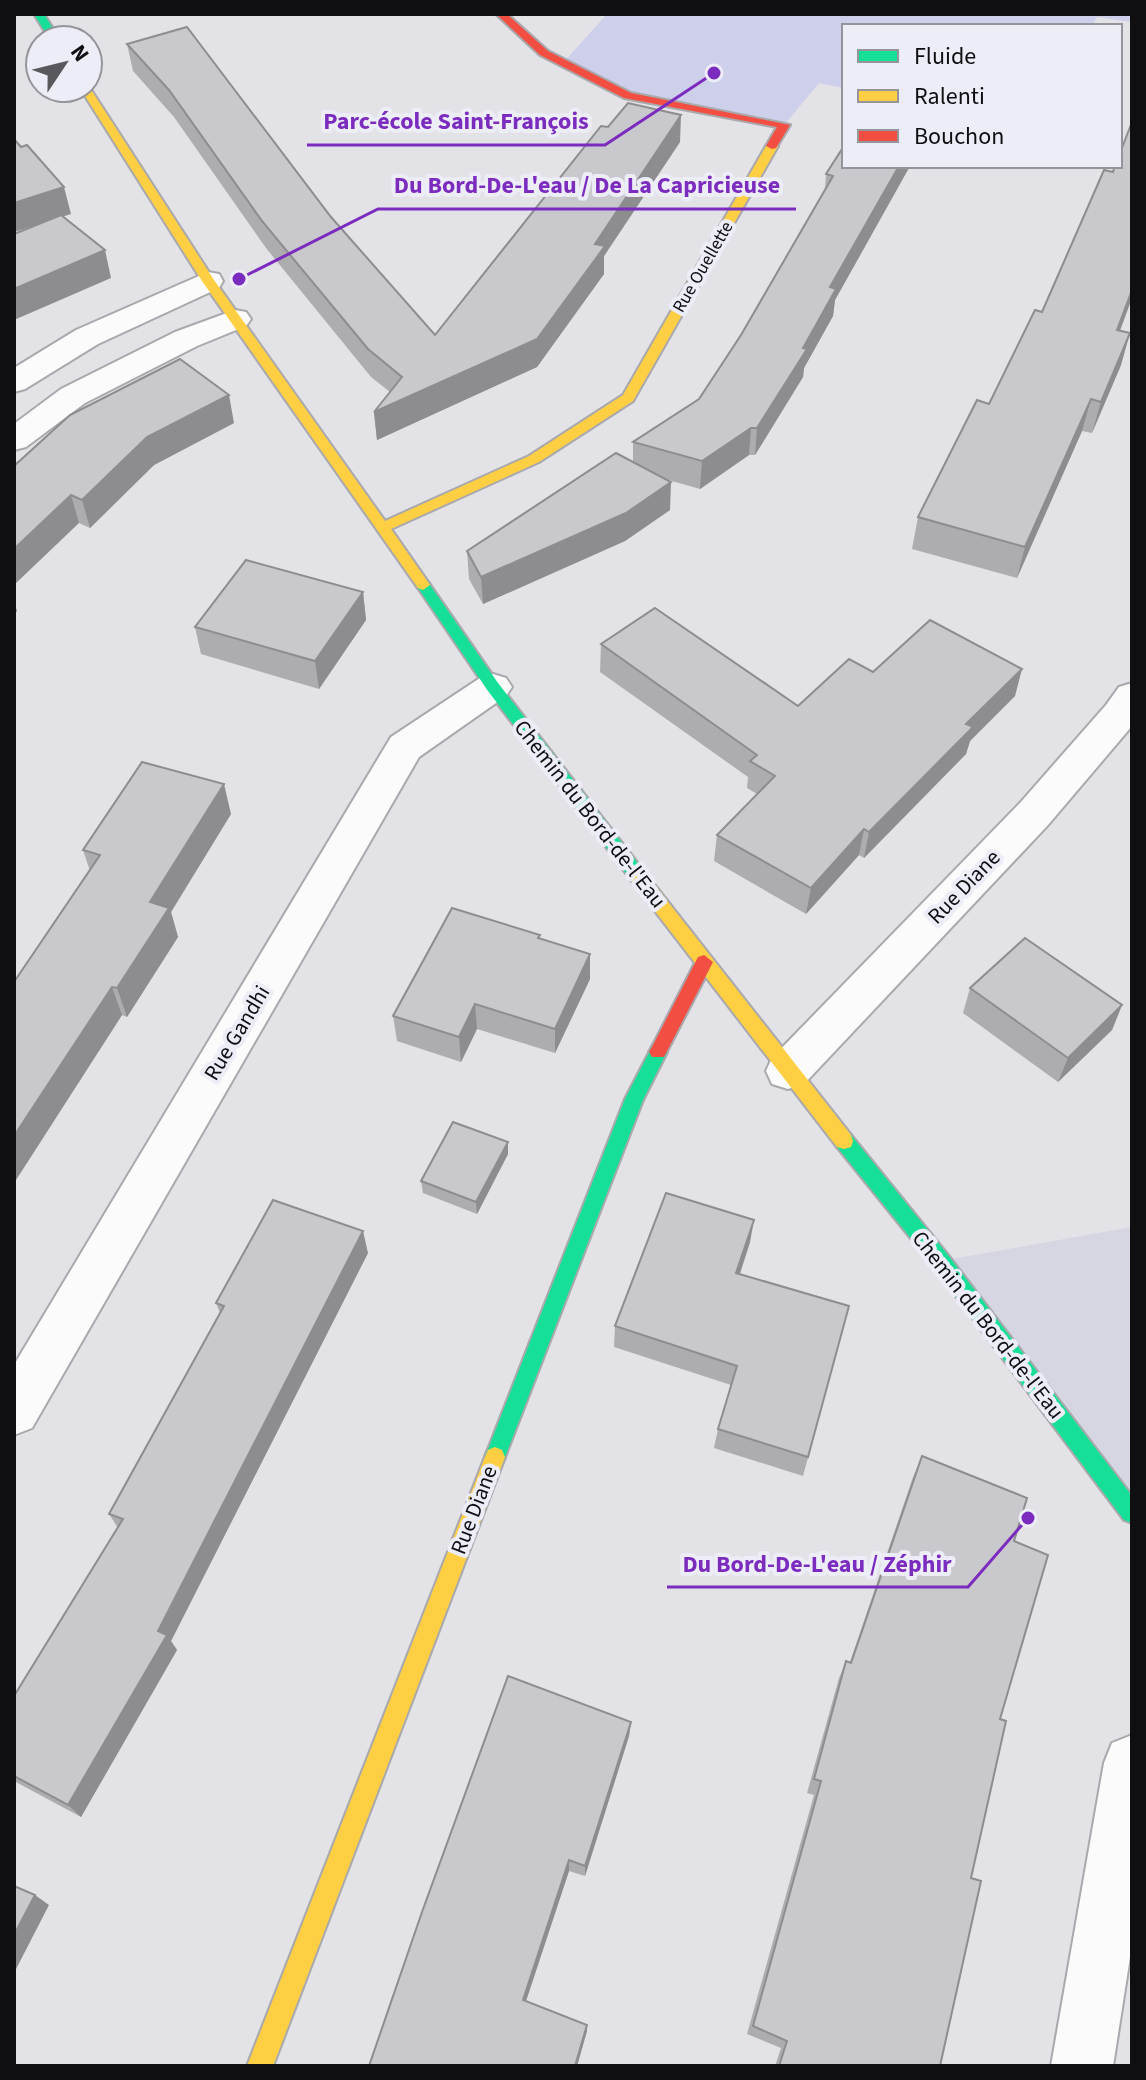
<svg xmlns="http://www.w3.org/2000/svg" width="1146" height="2080" viewBox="0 0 1146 2080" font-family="'Source Sans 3',sans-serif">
<rect width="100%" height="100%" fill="#e2e2e7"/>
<path fill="#d5d6e2" d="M1132 1227V1513L941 1261Z"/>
<path fill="#cdcfeb" d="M607 14H1132V22L1097 17 1092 26H844V88L819 83 784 125 628 96 563 63Z"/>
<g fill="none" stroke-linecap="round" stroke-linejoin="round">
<defs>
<g id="street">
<path d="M208 272 219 274 223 281 219 288 98 344 25 389 14 392V368L76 330Z"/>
<path d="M235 310 246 312 251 319 246 326 197 346 85 403 26 447 14 450V424L61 389 175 332Z"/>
<path d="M493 674 506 678 512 687 506 696 419 757 32 1428 14 1435V1365L391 737 480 678Z"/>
<path d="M1132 683V726L1048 825 804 1084 788 1089 772 1084 766 1071 772 1058 1020 803 1106 705 1119 687Z"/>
<path d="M1132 1735V1944L1113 2066H1051L1104 1763 1112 1743Z"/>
</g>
<g id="fast">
<path d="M34 14H44L60 40H50Z"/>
<path d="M423 580 428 582 498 683 643 870 645 875 643 880H631L488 691 416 585Z"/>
<path d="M658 1045 664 1047 667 1052 643 1100 505 1457 502 1464 495 1467 488 1464 485 1457 625 1099 652 1047Z"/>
<path d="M844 1133 851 1135 948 1255 1132 1496V1523L1124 1520 934 1267 837 1147 835 1141 837 1135Z"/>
</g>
<g id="slow">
<path d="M88 85 214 280 385 521 529 456 623 395 766 146 772 143 778 146 633 401 539 462 391 529 430 585 423 590 418 588 202 281 80 88H88Z"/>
<path d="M637 869 643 870 851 1135 853 1141 851 1147 844 1149 837 1147 631 880 629 875Z"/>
<path d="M495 1447 502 1450 505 1457 273 2066H247L485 1457 488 1450Z"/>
</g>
<g id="jam">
<path d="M496 14H507L548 51 631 93 790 125 776 148 772 149 766 146 777 127 624 98 540 55Z"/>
<path d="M704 955 713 962 664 1057H652L649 1052 652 1047 698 957Z"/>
</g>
</defs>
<use href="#street" stroke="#a9a9ad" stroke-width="4"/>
<use href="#fast" stroke="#a9a9ad" stroke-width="4"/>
<use href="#slow" stroke="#a9a9ad" stroke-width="4"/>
<use href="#jam" stroke="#a9a9ad" stroke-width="4"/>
<use href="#street" fill="#fbfbfb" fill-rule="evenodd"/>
<use href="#fast" fill="#16e098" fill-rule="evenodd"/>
<use href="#slow" fill="#ffcf43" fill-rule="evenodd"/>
<use href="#jam" fill="#f24e42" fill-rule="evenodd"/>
</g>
<g fill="#adadb0">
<path d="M127 44 331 217 435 335 680 142 604 256V274L537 367 377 440 374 412 390 392 371 377 266 248 174 117 133 71Z"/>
<path d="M1132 122V298L1120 331 1121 365 1092 433 1082 431 1017 578 912 549 918 517 989 404 1042 312 1113 172Z"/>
<path d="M844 166H910L835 300 833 316 804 368 803 377 755 455H749L700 489 665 479 670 510 625 541 483 604 469 579 467 551 633 462V442L699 399 741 335 825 190 826 174Z"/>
<path d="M234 423 154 465 90 528 79 523 14 466Z"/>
<path d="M363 592 366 620 319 689 201 654 195 627Z"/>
<path d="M601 644 798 706 873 672 1015 696 970 741 966 754 864 858 859 855 806 914 714 861 717 835 757 794 747 788 748 777 600 672Z"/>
<path d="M231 814 171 912 178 937 127 1017 122 1015 14 1183 90 871 83 850Z"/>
<path d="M540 939 590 954V979L555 1053 477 1029 461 1062 397 1041 393 1016Z"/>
<path d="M970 988 1122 1005 1112 1030 1058 1082 963 1013Z"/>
<path d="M508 1142V1154L477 1214 423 1193 421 1181Z"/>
<path d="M750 1242 740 1274 849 1306 803 1476 714 1448 718 1429 731 1385 614 1347 615 1326Z"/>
<path d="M368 1253 171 1641 177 1650 81 1817 14 1781V1696L118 1528 109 1514 220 1313 216 1303Z"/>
<path d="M922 1456 1014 1541 1000 1719 971 1878 940 2066H775L781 2048 747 2034 814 1795 807 1793 839 1678 846 1661 850 1662 913 1477Z"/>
<path d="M631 1722 629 1736 585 1876 569 1871 526 2001 587 2025V2031L577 2066H369Z"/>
</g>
<g fill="#8d8d90">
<path d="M681 115 680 142 604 256V274L537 367 377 440 374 412 595 244Z"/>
<path d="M899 166H910L835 300 833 316 804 368 803 377 755 455 757 428 803 348 830 287Z"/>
<path d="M64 187 71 214 14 232V203Z"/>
<path d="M105 250 111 278 14 320V289Z"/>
<path d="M1132 290V298L1108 362 1117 330Z"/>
<path d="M1130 333 1121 365 1092 433 1101 402Z"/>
<path d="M229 395 234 423 154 465 90 528 82 500 147 437Z"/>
<path d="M1091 399 1082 431 1017 578 1025 547Z"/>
<path d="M751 428 749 455 700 489 702 461Z"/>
<path d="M671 482 670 510 625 541 483 604 481 577Z"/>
<path d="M71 495 79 523 14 585V549Z"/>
<path d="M363 592 366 620 319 689 315 661Z"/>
<path d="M14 602 17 611 14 615Z"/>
<path d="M1022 669 1015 696 970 741 966 754 864 858 869 832 966 724Z"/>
<path d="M224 784 231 814 171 912 178 937 127 1017 117 988 150 902Z"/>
<path d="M864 829 859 855 806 914 811 888Z"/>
<path d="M590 954V979L555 1053V1029Z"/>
<path d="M112 987 122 1015 14 1183V1136Z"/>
<path d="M475 1004 477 1029 461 1062 459 1037Z"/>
<path d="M1122 1005 1112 1030 1058 1082 1068 1058Z"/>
<path d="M508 1142V1154L477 1214 476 1202Z"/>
<path d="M754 1220 750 1242 733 1294 736 1273Z"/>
<path d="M363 1231 368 1253 171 1641 177 1650 81 1817 68 1805Z"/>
<path d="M631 1722 629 1736 585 1876V1866Z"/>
<path d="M569 1860V1871L524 2007 523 2000Z"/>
<path d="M35 1895 49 1905 14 1973V1935Z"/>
<path d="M587 2025V2031L577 2066H575Z"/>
</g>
<g fill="#c9c9cd" stroke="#8d8d90" stroke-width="2">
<path d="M187 27 331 217 435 335 601 126 608 127 628 103 681 115 595 244 605 246 537 339 374 412 402 377 368 349 262 221 169 90 127 44Z"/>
<path d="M1132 122V290L1117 330 1130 333 1101 402 1091 399 1025 547 918 517 977 400 989 404 1035 310 1042 312 1104 170 1113 172 1115 166H1120V153Z"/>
<path d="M14 139 21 147 27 145 64 187 14 203Z"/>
<path d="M844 146V166H899L830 287 836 289 803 348 807 349 757 428H751L702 461 633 442 699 399 741 335 833 176 826 174Z"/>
<path d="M61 215 105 250 14 289V234Z"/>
<path d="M180 359 229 395 147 437 82 500 71 495 14 549V466L70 415Z"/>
<path d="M616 453 671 482 626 513 481 577 467 551Z"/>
<path d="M246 560 363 592 315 661 195 627Z"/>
<path d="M655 608 798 706 849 659 873 672 930 620 1022 669 966 724 973 727 869 832 864 829 811 888 717 835 775 776 750 761 757 755 601 644Z"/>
<path d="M142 762 224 784 150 902 169 908 117 988 112 987 14 1136V982L100 855 83 850Z"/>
<path d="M452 908 540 935 538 938 590 954 555 1029 475 1004 459 1037 393 1016Z"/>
<path d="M1025 938 1122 1005 1068 1058 970 988Z"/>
<path d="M453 1122 508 1142 476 1202 421 1181Z"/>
<path d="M666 1193 754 1220 736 1273 849 1306 808 1457 718 1429 737 1366 615 1326Z"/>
<path d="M273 1200 363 1231 158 1631 167 1635 68 1805 14 1776V1696L123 1519 109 1514 224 1306 216 1303Z"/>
<path d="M922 1456 1027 1498 1014 1541 1048 1555 1000 1719 1006 1721 971 1878 981 1881 940 2066H779L787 2041 753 2026 821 1781 814 1779 846 1661 851 1663Z"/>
<path d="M508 1676 631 1722 585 1866 569 1860 523 2000 587 2025 575 2066H369L422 1912Z"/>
<path d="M14 1886 35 1895 14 1935Z"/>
</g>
<g text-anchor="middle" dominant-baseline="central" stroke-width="8" stroke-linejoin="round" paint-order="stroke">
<g font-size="18" fill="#0f0f12" stroke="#ecedf7">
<text transform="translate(703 267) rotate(-60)">Rue Ouellette</text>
</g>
<g font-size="22" fill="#0f0f12" stroke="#ecedf7">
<text transform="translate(590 814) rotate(52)">Chemin du Bord-de-l'Eau</text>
<text transform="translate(964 887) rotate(-46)">Rue Diane</text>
<text transform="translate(237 1033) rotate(-59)">Rue Gandhi</text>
<text transform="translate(988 1325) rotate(52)">Chemin du Bord-de-l'Eau</text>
<text transform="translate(474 1510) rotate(-69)">Rue Diane</text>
</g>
</g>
<path fill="none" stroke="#7b2cbf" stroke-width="3" d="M714 73L605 145H307M239 279L378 209H796M1028 1518L968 1587H667"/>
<g fill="#7b2cbf" stroke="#ecedf7" stroke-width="3">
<circle cx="714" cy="73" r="8"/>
<circle cx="239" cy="279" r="8"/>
<circle cx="1028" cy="1518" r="8"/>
</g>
<g font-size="24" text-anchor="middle" font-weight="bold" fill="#7b2cbf" stroke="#ecedf7" stroke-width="8" stroke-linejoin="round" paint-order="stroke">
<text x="456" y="129">Parc-école Saint-François</text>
<text x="587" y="193">Du Bord-De-L'eau / De La Capricieuse</text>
<text x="817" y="1572">Du Bord-De-L'eau / Zéphir</text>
</g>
<rect width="1146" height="2080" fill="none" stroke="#0f0f12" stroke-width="32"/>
<rect x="842" y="24" width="280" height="144" fill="#ecedf7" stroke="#94949b" stroke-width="2"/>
<rect x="858" y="50" width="40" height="12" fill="#16e098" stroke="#94949b" stroke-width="2"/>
<text x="914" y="64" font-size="24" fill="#0f0f12">Fluide</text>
<rect x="858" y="90" width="40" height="12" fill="#ffcf43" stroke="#94949b" stroke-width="2"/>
<text x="914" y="104" font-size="24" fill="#0f0f12">Ralenti</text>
<rect x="858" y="130" width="40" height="12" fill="#f24e42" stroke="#94949b" stroke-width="2"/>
<text x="914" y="144" font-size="24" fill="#0f0f12">Bouchon</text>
<g transform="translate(64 64) rotate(55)"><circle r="38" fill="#ecedf7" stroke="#94949b" stroke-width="2"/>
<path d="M0-6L14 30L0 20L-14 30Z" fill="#59595d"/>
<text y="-12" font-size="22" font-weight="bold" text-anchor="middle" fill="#0f0f12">N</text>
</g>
</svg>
